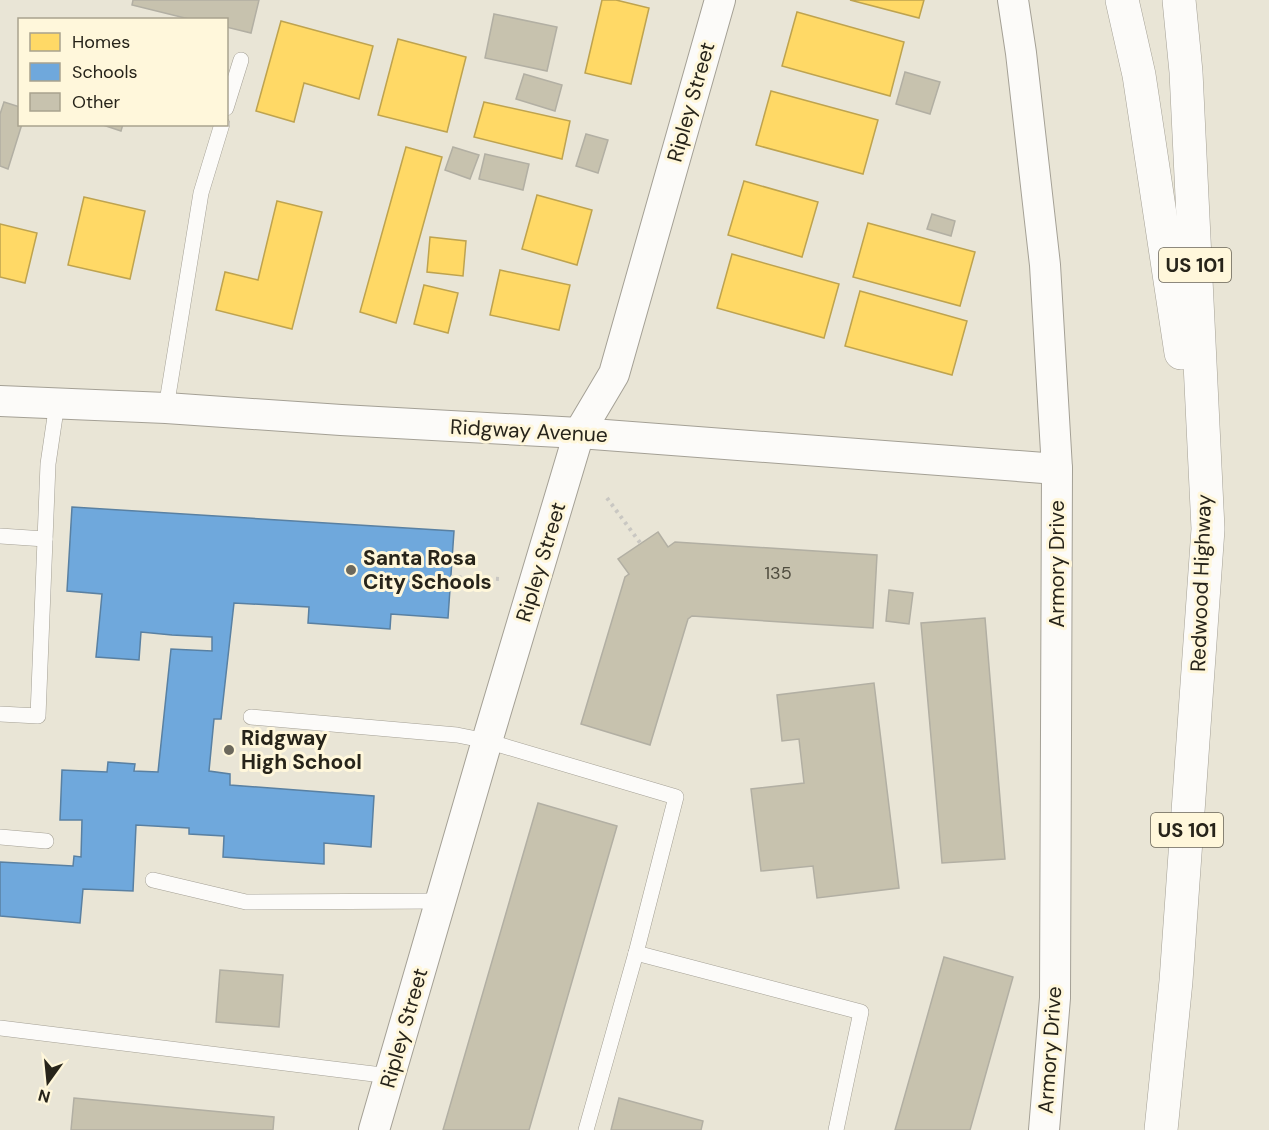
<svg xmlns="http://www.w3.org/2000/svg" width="1269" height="1130" viewBox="0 0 1269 1130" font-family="'DM Sans',sans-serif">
<rect width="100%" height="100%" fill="#e9e5d6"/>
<g fill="#ffd966" stroke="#bea34f" stroke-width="1.5">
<path d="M602 0H616L649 8 631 84 585 73Z"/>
<path d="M850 0H924L919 18Z"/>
<path d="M797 12 904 42 890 96 782 66Z"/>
<path d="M281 21 373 46 359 99 304 83 294 122 256 111Z"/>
<path d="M398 39 466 57 447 132 378 115Z"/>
<path d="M771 91 878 120 863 174 756 145Z"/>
<path d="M484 102 570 121 562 159 474 137Z"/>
<path d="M406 147 442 157 396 323 360 312Z"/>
<path d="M744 181 818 202 802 257 728 235Z"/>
<path d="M537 195 592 210 577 265 522 249Z"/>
<path d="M84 197 145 211 130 279 68 265Z"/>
<path d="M277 201 322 212 292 329 216 310 225 272 258 280Z"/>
<path d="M868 223 975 252 960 306 853 277Z"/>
<path d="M0 224 37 233 25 283 0 277Z"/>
<path d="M430 237 466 241 463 276 427 272Z"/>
<path d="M732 254 839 284 824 338 717 308Z"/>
<path d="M500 270 570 285 559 330 490 315Z"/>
<path d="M424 285 458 293 448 333 414 324Z"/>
<path d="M860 291 967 321 952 375 845 346Z"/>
</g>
<path fill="#6fa8dc" stroke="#5980a2" stroke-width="1.5" d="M72 507 454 531 448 618 391 614 390 629 308 623 309 607 234 603 221 719H214L209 771 230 774V785L374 796 371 847 324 843V864L223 857 224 836 189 834V828L136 825 133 891 83 889 80 923 0 916V862L73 866 74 856 81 857 82 820H60L62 770 107 772 108 762 135 764 134 771 158 772 171 649 212 651V637L172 635 141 632 139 660 96 657 102 594 67 591Z"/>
<g fill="#c7c2ae" stroke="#b2afa3" stroke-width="1.5">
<path d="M133 0H259L251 33 226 27V20H193L132 5Z"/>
<path d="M494 14 557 27 547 71 485 58Z"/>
<path d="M905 72 940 82 930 114 896 104Z"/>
<path d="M524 74 562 85 555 111 516 99Z"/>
<path d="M4 102 20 107V124H22L8 169 0 166V114Z"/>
<path d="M100 124H123L121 131Z"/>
<path d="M586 134 608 140 598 173 576 166Z"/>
<path d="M453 147 479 155 470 179 445 170Z"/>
<path d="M485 154 529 164 523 190 479 179Z"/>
<path d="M932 214 955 221 951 236 927 229Z"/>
<path d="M658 532 668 547 675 542 877 555 873 628 692 616 688 619 650 745 581 724 625 577 629 574 618 559Z"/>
<path d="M889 590 913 593 909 624 886 621Z"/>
<path d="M985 618 1005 859 942 863 921 623Z"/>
<path d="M874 683 899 888 817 898 813 866 761 871 751 789 804 783 799 739 782 741 777 695Z"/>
<path d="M538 803 617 826 529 1130H443Z"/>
<path d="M944 957 1013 977 970 1130H895Z"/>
<path d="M220 970 283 975 279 1027 216 1022Z"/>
<path d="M74 1098 274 1117 273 1130H71Z"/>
<path d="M619 1098 703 1121 701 1130H611Z"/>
</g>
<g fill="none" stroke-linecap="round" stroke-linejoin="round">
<defs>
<g id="service">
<path d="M226 108 241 60"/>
<path d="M166 408 201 193 222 124"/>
<path d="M0 536 45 539"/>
<path d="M0 714 38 716 48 464 57 403"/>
<path d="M251 717 457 735 487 741 676 797 636 953"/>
<path d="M0 837 46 841"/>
<path d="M153 880 246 902 440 901"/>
<path d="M0 1028 390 1076"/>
<path d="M586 1130 636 953 861 1012 836 1130"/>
</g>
<g id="minor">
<path d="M1013 0 1021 53 1045 265 1057 469 1055 998 1044 1130"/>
<path d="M0 401 166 408 341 420 579 433 1057 469"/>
<path d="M374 1130 487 741 579 433 614 374 720 0"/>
</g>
<g id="motorway">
<path d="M1122 0 1139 75 1181 353"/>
<path d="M1161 1130 1176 981 1208 529 1186 72 1179 0"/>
</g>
</defs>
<use href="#service" stroke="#a4a095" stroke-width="16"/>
<use href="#minor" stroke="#a4a095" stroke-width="32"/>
<use href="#motorway" stroke="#a4a095" stroke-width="34"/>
<g stroke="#c9c7c2" stroke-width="4" stroke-dasharray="3 4.5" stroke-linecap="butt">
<path d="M607 498 641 544"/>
<path d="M451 577 500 579"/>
</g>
<use href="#service" stroke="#fcfbf9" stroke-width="15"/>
<use href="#minor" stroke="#fcfbf9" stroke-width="30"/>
<use href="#motorway" stroke="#fcfbf9" stroke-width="33"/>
</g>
<g fill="#6b685c" stroke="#fff7db" stroke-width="2">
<circle cx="351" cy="570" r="6"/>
<circle cx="229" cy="750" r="6"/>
</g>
<g text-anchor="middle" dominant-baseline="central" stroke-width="6" stroke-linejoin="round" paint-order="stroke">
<g font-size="18" fill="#4f4c3f">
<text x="778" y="573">135</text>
</g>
<g fill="#fff7db" stroke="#686354" stroke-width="1.5">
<rect x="1159" y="248" width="72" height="34" rx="4.5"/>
<rect x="1151" y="813" width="72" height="34" rx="4.5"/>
</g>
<g font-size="20" font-weight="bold" fill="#27241a">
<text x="1195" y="265">US 101</text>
<text x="1187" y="830">US 101</text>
</g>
<g font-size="21" fill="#27241a" stroke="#fff7db">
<text transform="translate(691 102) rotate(-74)">Ripley Street</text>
<text transform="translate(529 431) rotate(3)">Ridgway Avenue</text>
<text transform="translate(541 562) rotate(-73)">Ripley Street</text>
<text transform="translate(1057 564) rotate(-90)">Armory Drive</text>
<text transform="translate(1201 583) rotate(-88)">Redwood Highway</text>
<text transform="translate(404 1028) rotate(-74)">Ripley Street</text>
<text transform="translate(1050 1050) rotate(-86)">Armory Drive</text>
</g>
<g font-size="21" font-weight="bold" fill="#27241a" stroke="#fff7db" text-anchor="start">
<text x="363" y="558">Santa Rosa<tspan x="363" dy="24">City Schools</tspan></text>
<text x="241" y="738">Ridgway<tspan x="241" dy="24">High School</tspan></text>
</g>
</g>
<rect x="18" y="18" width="210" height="108" fill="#fff7db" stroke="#a9a38e" stroke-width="1.5"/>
<rect x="30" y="33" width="30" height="18" fill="#ffd966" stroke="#a9a38e" stroke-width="1.5"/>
<text x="72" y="48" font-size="18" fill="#27241a">Homes</text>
<rect x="30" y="63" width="30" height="18" fill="#6fa8dc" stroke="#a9a38e" stroke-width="1.5"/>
<text x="72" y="78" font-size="18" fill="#27241a">Schools</text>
<rect x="30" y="93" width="30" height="18" fill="#c7c2ae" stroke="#a9a38e" stroke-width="1.5"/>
<text x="72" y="108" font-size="18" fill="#27241a">Other</text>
<g transform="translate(48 1082) rotate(195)" stroke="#fff7db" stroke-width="4.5" paint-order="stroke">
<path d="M0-4.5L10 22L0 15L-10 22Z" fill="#27241a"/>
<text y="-9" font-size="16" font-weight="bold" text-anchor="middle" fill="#27241a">N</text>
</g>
</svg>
